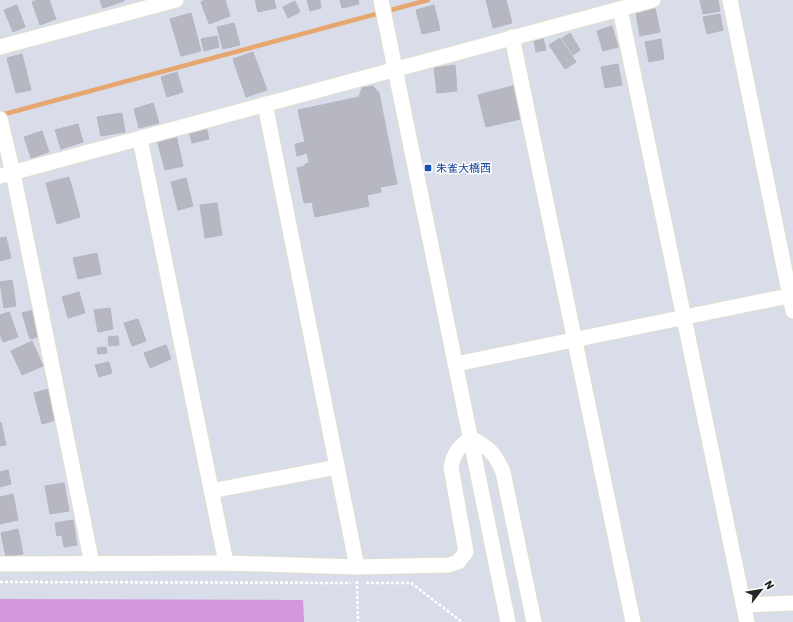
<svg xmlns="http://www.w3.org/2000/svg" width="793" height="622" viewBox="0 0 793 622" font-family="Rubik,'Noto Sans JP',sans-serif">
<rect width="100%" height="100%" fill="#d9dde9"/>
<path fill="#d297dd" d="M0 599 303 600 304 622H0Z"/>
<g fill="none" stroke-linecap="round" stroke-linejoin="round">
<path stroke="#e7a570" stroke-width="4.5" d="M1 115 428 0"/>
</g>
<g fill="#b6b7c1" stroke="#b3b6c4">
<path d="M37 0H49L56 19 40 25 32 2Z"/>
<path d="M100 0H124V1L103 8Z"/>
<path d="M205 0H225L230 16 209 24 201 2Z"/>
<path d="M255 0H274L276 8 258 12Z"/>
<path d="M307 0H320L321 8 310 11Z"/>
<path d="M340 0H358L359 4 342 8Z"/>
<path d="M486 0H506L512 23 493 28Z"/>
<path d="M700 0H718L720 11 703 14Z"/>
<path d="M295 1 300 12 288 18 283 7Z"/>
<path d="M17 5 25 27 13 32 4 10Z"/>
<path d="M434 5 440 30 422 34 416 10Z"/>
<path d="M655 8 660 32 640 36 636 13Z"/>
<path d="M191 13 201 51 181 56 170 19Z"/>
<path d="M720 14 723 30 707 34 703 17Z"/>
<path d="M234 23 240 45 223 49 217 27Z"/>
<path d="M612 26 618 47 603 51 597 31Z"/>
<path d="M570 33 580 50 573 55 562 38Z"/>
<path d="M217 36 219 47 204 51 201 39Z"/>
<path d="M543 38 546 50 536 52 534 40Z"/>
<path d="M560 38 576 62 565 69 549 45Z"/>
<path d="M661 39 664 59 649 62 645 42Z"/>
<path d="M253 52 267 90 246 97 233 59Z"/>
<path d="M22 54 31 90 16 93 7 58Z"/>
<path d="M618 64 622 85 605 88 601 67Z"/>
<path d="M455 65 457 91 437 93 434 68Z"/>
<path d="M177 72 183 92 167 97 161 77Z"/>
<path d="M516 85 525 118 486 127 478 95Z"/>
<path d="M373 86 379 93 397 184 380 187 381 192 367 195 369 206 315 217 312 202 304 203 297 168 305 166V164L309 163 307 153 297 156 295 144 305 142 298 110 359 97 362 88Z"/>
<path d="M153 103 159 123 139 128 134 109Z"/>
<path d="M122 113 125 132 101 136 97 117Z"/>
<path d="M78 124 83 142 61 149 55 130Z"/>
<path d="M206 127 209 139 192 143 189 131Z"/>
<path d="M42 131 49 152 31 158 24 137Z"/>
<path d="M176 135 183 166 165 170 157 140Z"/>
<path d="M69 177 80 217 57 224 46 183Z"/>
<path d="M186 178 193 206 178 210 171 182Z"/>
<path d="M217 203 222 235 205 238 200 205Z"/>
<path d="M6 237 11 258 0 261V238Z"/>
<path d="M97 253 101 274 78 279 73 258Z"/>
<path d="M12 280 16 306 4 308 0 282Z"/>
<path d="M79 292 85 313 68 318 62 297Z"/>
<path d="M110 308 113 329 98 332 94 310Z"/>
<path d="M33 310 41 336 30 339 22 313Z"/>
<path d="M9 312 18 337 3 342 0 334V315Z"/>
<path d="M138 319 146 341 132 346 124 323Z"/>
<path d="M118 336 119 345 109 346 108 337Z"/>
<path d="M32 341 43 366 22 375 11 351Z"/>
<path d="M166 345 171 359 150 368 144 353Z"/>
<path d="M106 347 107 353 98 354 97 348Z"/>
<path d="M109 362 112 373 99 377 95 365Z"/>
<path d="M48 389 56 420 42 424 34 393Z"/>
<path d="M1 422 6 445 0 446V423Z"/>
<path d="M8 470 11 484 0 487V472Z"/>
<path d="M64 483 69 511 50 514 45 486Z"/>
<path d="M13 494 18 520 0 524V497Z"/>
<path d="M73 520 77 545 64 547 62 535 57 536 55 523Z"/>
<path d="M18 529 23 554 6 557 1 533Z"/>
</g>
<g fill="none" stroke-linecap="round" stroke-linejoin="round">
<defs>
<g id="minor">
<path d="M381 0 508 622"/>
<path d="M730 0 793 311"/>
<path d="M620 9 747 622"/>
<path d="M512 37 633 622"/>
<path d="M0 47 176 0"/>
<path d="M265 104 357 567"/>
<path d="M0 119 13 173 92 564"/>
<path d="M140 139 226 563"/>
<path d="M0 176 653 0"/>
<path d="M456 364 793 295"/>
<path d="M211 491 337 467"/>
<path d="M0 564 226 563 357 567 449 565 458 562 466 552 451 467C454 453 459 446 471 438 489 448 495 453 503 472L534 622"/>
<path d="M744 605 793 603"/>
</g>
</defs>
<use href="#minor" stroke="#dfdfce" stroke-width="17"/>
<g stroke="#fff" stroke-width="2.5" stroke-dasharray="3 2" stroke-linecap="butt">
<path d="M357 581 358 622"/>
<path d="M0 582 351 583"/>
<path d="M366 583H411L462 622"/>
</g>
<use href="#minor" stroke="#fff" stroke-width="15"/>
</g>
<rect fill="#1a4fb4" stroke="#fff" stroke-width="1.5" x="424" y="164" width="8" height="8" rx="2"/>
<g text-anchor="middle" dominant-baseline="central" stroke-width="3" stroke-linejoin="round" paint-order="stroke">
<g font-size="11" fill="#164399" stroke="#fff" text-anchor="start">
<text x="436" y="168">朱雀大橋西</text>
</g>
</g>
<g transform="translate(761 590) rotate(59)" stroke="#ffffff" stroke-width="3" paint-order="stroke">
<path d="M0-3L7 15L0 10L-7 15Z" fill="#272727"/>
<text y="-6" font-size="11" font-weight="bold" text-anchor="middle" fill="#272727">N</text>
</g>
</svg>
